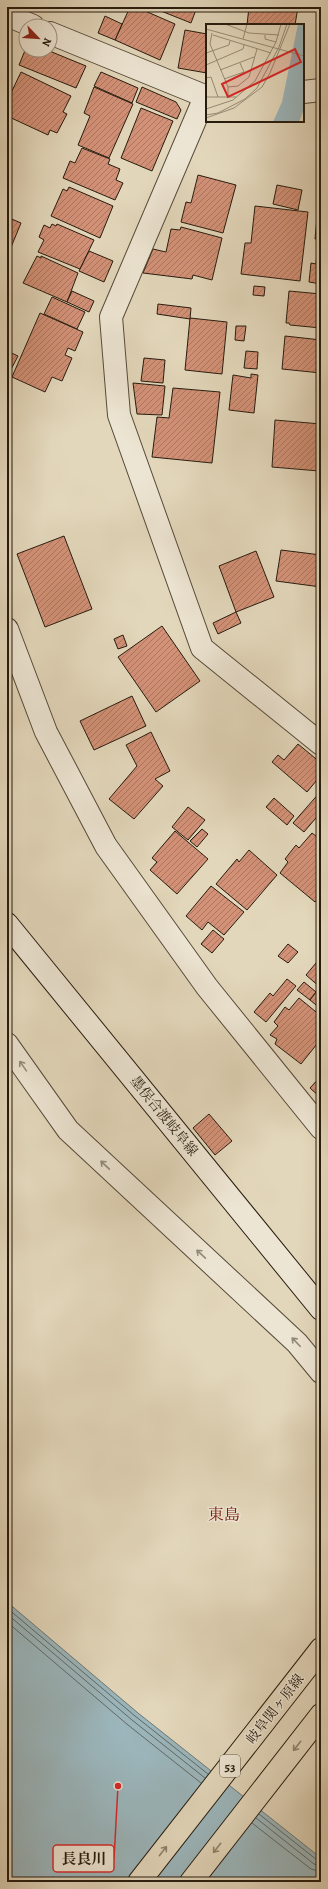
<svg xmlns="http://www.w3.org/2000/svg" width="328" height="1889" viewBox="0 0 328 1889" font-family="Alegreya,'Noto Serif JP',serif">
<defs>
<pattern id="building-hatch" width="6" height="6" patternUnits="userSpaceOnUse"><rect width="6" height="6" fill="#d39177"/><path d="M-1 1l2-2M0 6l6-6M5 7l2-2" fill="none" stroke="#ab7660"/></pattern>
</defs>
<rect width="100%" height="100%" fill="#e3d7bb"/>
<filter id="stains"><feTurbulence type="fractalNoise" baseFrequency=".005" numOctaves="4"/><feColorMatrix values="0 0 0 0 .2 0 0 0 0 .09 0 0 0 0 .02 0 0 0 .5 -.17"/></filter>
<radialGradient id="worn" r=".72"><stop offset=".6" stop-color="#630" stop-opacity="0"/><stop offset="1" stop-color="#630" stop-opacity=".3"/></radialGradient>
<path fill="#9bb6bc" stroke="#6c7876" d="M7 1602 138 1713 321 1858V1882H7Z"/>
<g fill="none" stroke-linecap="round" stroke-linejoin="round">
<g stroke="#606865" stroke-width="1">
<path d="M7 1608 135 1716 208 1774"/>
<path d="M7 1614 132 1720 205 1778"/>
<path d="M7 1622 128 1725 201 1783"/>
<path d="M259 1814 317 1860 321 1861"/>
<path d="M256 1818 314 1864 321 1866"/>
<path d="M252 1823 311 1869 321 1872"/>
</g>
</g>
<g fill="url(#building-hatch)" stroke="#261b0e">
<path d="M130 7H136L175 24 160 60 115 40Z"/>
<path d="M151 7H197L191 23Z"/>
<path d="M249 7H298L295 25H247Z"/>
<path d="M105 16 122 24 115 40 98 33Z"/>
<path d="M185 30 207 34V73L178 68Z"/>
<path d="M26 48V50H47L86 66 76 88 19 65Z"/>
<path d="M21 72 71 96 63 112 67 114 57 133 50 130 48 135 7 116V96L9 92 11 93Z"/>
<path d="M101 72 138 88 132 103 94 86Z"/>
<path d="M94 87 133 104 109 158 78 145 90 116 84 113Z"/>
<path d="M142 87 176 102 181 110 177 119 136 102Z"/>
<path d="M141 108 173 121 152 171 121 158Z"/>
<path d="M82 148 110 159 108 164 120 169 116 180 123 183 115 200 63 178 70 161 75 163Z"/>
<path d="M198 175 236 185 223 233 181 222 186 202 191 203Z"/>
<path d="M277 185 302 190 298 210 273 204Z"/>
<path d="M69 187 113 206 100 238 51 216 63 189 67 191Z"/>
<path d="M255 206 308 212 300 281 241 274 245 243H251Z"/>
<path d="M7 217 21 223 7 257Z"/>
<path d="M317 217H321V252L317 251 318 239H315Z"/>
<path d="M52 224 56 226 57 224 94 240 80 269 38 252 44 240 39 237 44 225 50 228Z"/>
<path d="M181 227 222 238 212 280 193 275 192 279 143 273 153 249 166 252 171 229 180 230Z"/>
<path d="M89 251 113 261 104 282 79 271Z"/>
<path d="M317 251 321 252V284L309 282 311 263 316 264Z"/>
<path d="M37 256 41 258V256L78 273 67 302 23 283Z"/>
<path d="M254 286 265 287 264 296 253 295Z"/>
<path d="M72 291 94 301 89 312 67 302Z"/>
<path d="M289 291 321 294V328L290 325 289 323H286Z"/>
<path d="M52 297 85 312 77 329 44 314Z"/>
<path d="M158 304 191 308 190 319 157 314Z"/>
<path d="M40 313 83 332 75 351 68 348 65 355 72 358 62 381 52 377 45 392 12 377Z"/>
<path d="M190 318 227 322 222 374 185 370Z"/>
<path d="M236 326H246L244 341 235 340Z"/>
<path d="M285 336 321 340V373L282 369Z"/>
<path d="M7 351 18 356 7 377Z"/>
<path d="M246 351 258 352 257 369 244 368Z"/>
<path d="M144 358 165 360 163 383 141 381Z"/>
<path d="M251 374 258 375 254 413 229 410 233 375 251 378Z"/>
<path d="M133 383 165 386 162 415 137 414Z"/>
<path d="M173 388 220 392 212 463 152 457 157 417 169 418Z"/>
<path d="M275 420 321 424 319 471 272 467Z"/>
<path d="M64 536 92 609 45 627 17 554Z"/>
<path d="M281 550 321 555V587L276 581Z"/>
<path d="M256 551 274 597 236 612 219 566Z"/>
<path d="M236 612 241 623 218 634 213 623Z"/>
<path d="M162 626 200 681 156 712 118 657Z"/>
<path d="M123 635 127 646 118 649 114 639Z"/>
<path d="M132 696 146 726 94 750 80 721Z"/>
<path d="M151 732 170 771 155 779 163 786 134 819 109 799 137 766 126 745Z"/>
<path d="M298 744 321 763V775L307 792 272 762 278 755 284 760Z"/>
<path d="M321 791V812L304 832 293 823Z"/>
<path d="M274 798 294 816 287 825 266 807Z"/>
<path d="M188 807 205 820 188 840 172 827Z"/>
<path d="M202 829 208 834 197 847 190 841Z"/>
<path d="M175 831 208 859 177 894 150 870 157 862 152 858Z"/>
<path d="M312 833 321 840V895L315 902 280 873 288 862 285 859 296 845 299 848Z"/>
<path d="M249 850 277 875 247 910 216 884 237 859 239 862Z"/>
<path d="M211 886 244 912 224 935 208 922 202 930 186 916Z"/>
<path d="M213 930 224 939 212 953 201 944Z"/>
<path d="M288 944 298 952 288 963 278 956Z"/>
<path d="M321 957V988L306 975Z"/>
<path d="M287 979 296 986 266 1022 254 1012 270 993 273 996Z"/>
<path d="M304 982 316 992 310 1000 297 990Z"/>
<path d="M320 987 321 988V1009L310 1000Z"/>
<path d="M299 998 321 1016V1039L301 1064 275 1044 277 1039 270 1035 278 1026 274 1022 285 1007 289 1010Z"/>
<path d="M321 1076V1098L310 1088Z"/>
<path d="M209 1114 232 1141 215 1155 193 1128Z"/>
</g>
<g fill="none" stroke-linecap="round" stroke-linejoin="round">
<defs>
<g id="minor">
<path d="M7 15 33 26"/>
<path d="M50 33 207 97"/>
<path d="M303 92 321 90"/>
<path d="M205 97 111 317 119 415 202 648 321 744"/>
<path d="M7 629 46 732 106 846 207 987 321 1128"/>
<path d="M7 1044 68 1130 297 1343 321 1372"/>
</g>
<path id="secondary" d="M7 924 321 1309"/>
<g id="primary">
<path d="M139 1882 321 1649"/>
<path d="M191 1882 321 1715"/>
</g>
</defs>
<use href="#minor" stroke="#554a39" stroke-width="24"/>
<use href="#secondary" stroke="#261b0e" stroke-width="24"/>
<use href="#primary" stroke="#261b0e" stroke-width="24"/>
<use href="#minor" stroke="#ede5d3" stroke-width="22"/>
<use href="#secondary" stroke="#ede5d3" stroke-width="22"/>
<use href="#primary" stroke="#e3d7bb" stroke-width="22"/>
</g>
<defs><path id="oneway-shaft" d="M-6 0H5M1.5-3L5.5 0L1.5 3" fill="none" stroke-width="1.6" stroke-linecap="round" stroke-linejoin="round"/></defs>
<g stroke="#938a7a">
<use href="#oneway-shaft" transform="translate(23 1066) rotate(-125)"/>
<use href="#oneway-shaft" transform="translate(105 1165) rotate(-137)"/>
<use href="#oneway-shaft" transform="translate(201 1254) rotate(-137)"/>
<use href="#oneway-shaft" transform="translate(296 1342) rotate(-134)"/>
</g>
<g stroke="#8e826d">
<use href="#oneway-shaft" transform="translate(297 1746) rotate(128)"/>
<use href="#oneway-shaft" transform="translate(217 1848) rotate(128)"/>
<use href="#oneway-shaft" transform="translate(163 1851) rotate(-52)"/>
</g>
<g text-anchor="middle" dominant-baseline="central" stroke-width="3" stroke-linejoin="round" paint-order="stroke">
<rect fill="#ede5d3" stroke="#625849" stroke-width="1" x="220" y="1755" width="20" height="22" rx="3"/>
<g font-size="13" font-weight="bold" fill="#261b0e">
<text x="230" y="1766">53</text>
</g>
<g font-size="14" fill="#261b0e" stroke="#ede5d3">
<text transform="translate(164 1116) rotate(51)">墨俣合渡岐阜線</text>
<text transform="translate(275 1709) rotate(-52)">岐阜関ヶ原線</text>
</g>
<g font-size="16" fill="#7a1f14" stroke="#ede5d3">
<text x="224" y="1515">東島</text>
</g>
</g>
<g transform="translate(206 24)">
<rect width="98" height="98" fill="#e3d7bb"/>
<path d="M92 0H98V85L93 98H67L76 78Z" fill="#9bb6bc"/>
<path fill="none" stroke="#978c76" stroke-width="1" d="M19 0 43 9 73 11M0 5 98 32M6 9 4 20 22 63V72M7 11 65 29M59 11V15L70 18M37 15 41 0M0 29 23 21 24 17M0 41 37 25 38 21M14 46 48 33M0 54 5 53 12 73M18 55 38 48 34 39M22 63 32 62 43 53 51 25M0 73H30M0 85 27 76 49 57 70 18 75 0M0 91 12 89 39 75 51 64 73 23 81 0M0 94 28 84 56 63 64 49 84 0"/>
<path fill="#d62828" fill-opacity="0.15" stroke="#d62828" stroke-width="2" d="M89 25 95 38 22 73 16 60Z"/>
<rect width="98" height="98" fill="none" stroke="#261b0e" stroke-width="2"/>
</g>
<path fill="none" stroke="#d62828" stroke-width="1.5" d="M118 1786L114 1859"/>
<circle fill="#d62828" stroke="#ede5d3" stroke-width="1.5" cx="118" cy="1786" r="4"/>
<rect fill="#ede5d3" stroke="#d62828" stroke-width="1.5" x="53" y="1845" width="61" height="27" rx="4"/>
<g font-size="15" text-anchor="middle" font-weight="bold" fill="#261b0e">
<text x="84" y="1864">長良川</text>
</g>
<rect width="328" height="1889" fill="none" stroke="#e3d7bb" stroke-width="24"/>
<rect x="8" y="8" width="312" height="1873" fill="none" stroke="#261b0e" stroke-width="2"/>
<rect x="12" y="12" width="304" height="1865" fill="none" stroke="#261b0e"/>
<g transform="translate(38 38) rotate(115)"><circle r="19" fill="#ede5d3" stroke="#9d9484"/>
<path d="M0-3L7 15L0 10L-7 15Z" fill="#8f2418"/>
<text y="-6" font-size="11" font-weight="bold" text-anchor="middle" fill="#261b0e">N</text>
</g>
<rect width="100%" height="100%" filter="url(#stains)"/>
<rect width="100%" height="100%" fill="url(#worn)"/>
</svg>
